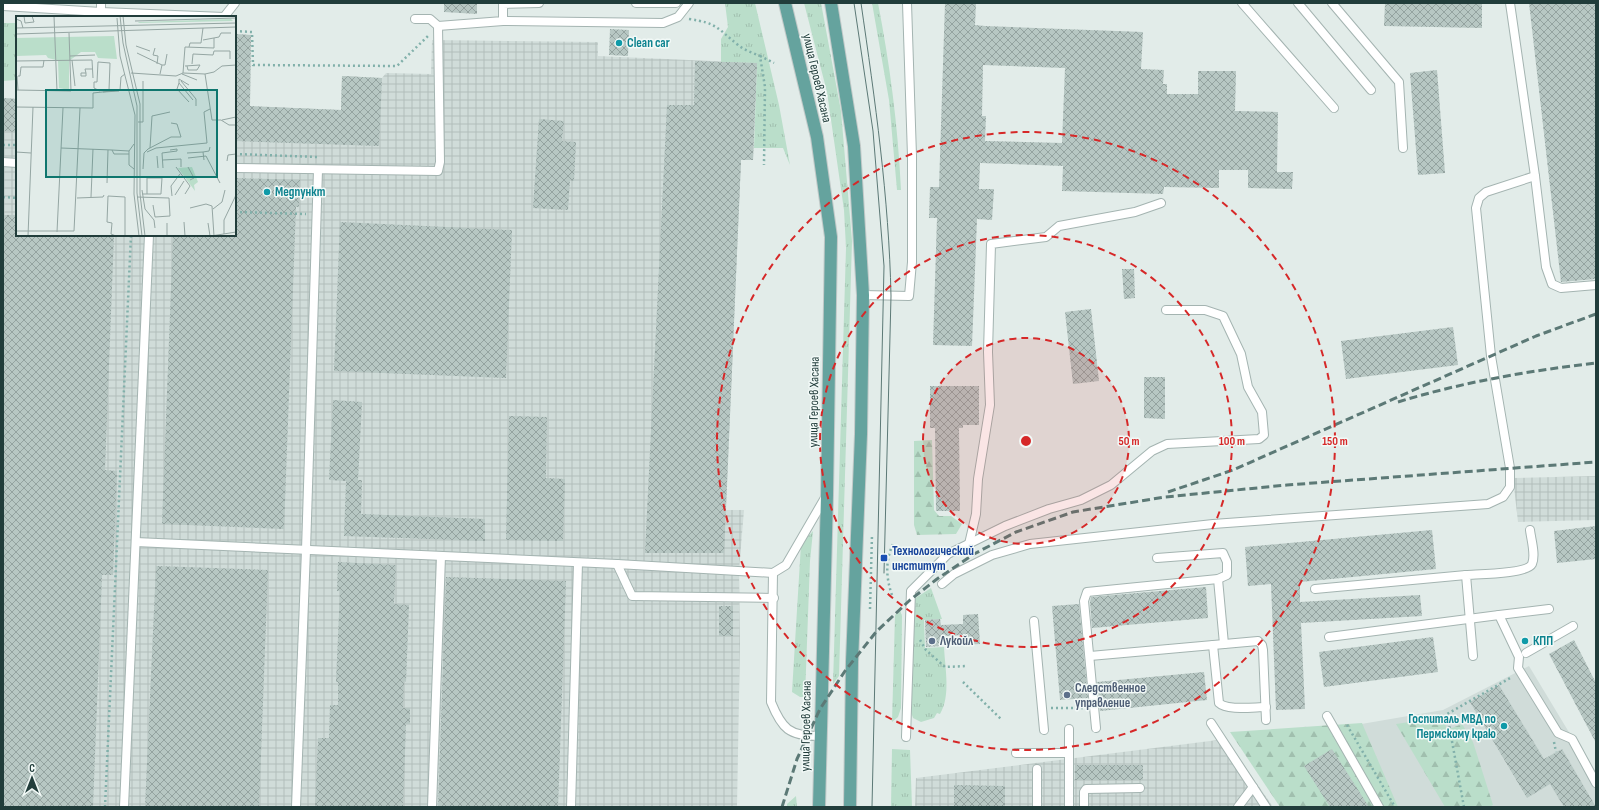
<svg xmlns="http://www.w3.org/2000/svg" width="1599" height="810" viewBox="0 0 1599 810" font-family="'Sofia Sans Condensed',sans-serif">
<defs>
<pattern id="industrial-grid" width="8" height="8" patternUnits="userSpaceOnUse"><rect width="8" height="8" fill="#d0dcd9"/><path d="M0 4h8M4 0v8" fill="none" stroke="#b2bebb"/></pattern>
<pattern id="grass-tufts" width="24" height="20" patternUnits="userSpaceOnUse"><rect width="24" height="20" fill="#badeca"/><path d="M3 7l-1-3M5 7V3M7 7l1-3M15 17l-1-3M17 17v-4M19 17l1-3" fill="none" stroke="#a0bfae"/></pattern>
<pattern id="forest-firs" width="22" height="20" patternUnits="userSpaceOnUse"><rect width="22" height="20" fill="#badeca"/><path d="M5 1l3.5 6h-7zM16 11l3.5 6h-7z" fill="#a0bfae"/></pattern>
<pattern id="building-cross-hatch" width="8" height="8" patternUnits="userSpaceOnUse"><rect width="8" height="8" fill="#b7c7c3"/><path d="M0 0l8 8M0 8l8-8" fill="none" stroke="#94a3a0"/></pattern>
</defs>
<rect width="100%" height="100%" fill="#e2ece9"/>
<path fill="#d0dcd9" d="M1529 666 1596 777V807H1389L1344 727 1443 710Z"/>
<g fill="url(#industrial-grid)">
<path d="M235 34 251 35 250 98 240 106 341 110 342 76 382 78 386 73 431 74 432 40 598 42V56L757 63 753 160H741L726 510H744L739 570 740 643 737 807H3V98L17 99V235H235Z"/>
<path d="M1596 476V520L1518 522 1513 478Z"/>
<path d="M1226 739 1273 807H915L916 778Z"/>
</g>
<g fill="url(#grass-tufts)">
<path d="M725 3H755L779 105 790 165 783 148H754L757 63 721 62V39L728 27Z"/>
<path d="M804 3H821L841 111 852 241 839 676 833 684 846 248 844 210 827 92Z"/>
<path d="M872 3H878C890 65 898 126 901 190H897L889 100Z"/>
<path d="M3 23H15L16 80 3 81Z"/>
<path d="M813 531 810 561 805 697H800L792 692 801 544Z"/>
<path d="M931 588 942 619 924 620 925 648 944 647C945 668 951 696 940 714L937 713 934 718 921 722 913 718 911 712 912 605 914 599Z"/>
<path d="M900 610 902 616 901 708 898 717 892 722 895 615Z"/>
<path d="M892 749 910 750 912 807H891Z"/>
<path d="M796 796 797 807H787V804Z"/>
</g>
<g fill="url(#forest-firs)">
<path d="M932 440 934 510 939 516H951L962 524 956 534 917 535 914 525V441Z"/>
<path d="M1443 717 1447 730 1462 724 1473 742 1493 805 1489 807H1445L1396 724Z"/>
<path d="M1362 723 1398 807H1280L1230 732Z"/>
</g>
<g fill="url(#building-cross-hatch)" fill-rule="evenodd">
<path d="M444 3H477V14L444 12Z"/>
<path d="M945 3H976L975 25 985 26 1143 32 1141 69 1164 70 1163 84H1167V94H1198V71H1236L1235 111 1278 112 1277 172H1293L1292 189 1248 188V170H1219V188L1164 187 1163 194 1062 191 1063 166 980 163 979 189H994L992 220 977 219 972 346 933 345 937 218H929L930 187H939ZM983 65 1065 68 1062 143 985 141 986 116H982Z"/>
<path d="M1385 3H1482V28L1384 26Z"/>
<path d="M1529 3H1596V279L1561 282Z"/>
<path d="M610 29 629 30 628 56 609 55Z"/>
<path d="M235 34 251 35 250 106 341 110 342 76 382 78 379 146 235 141Z"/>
<path d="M695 61 757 63 753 160H741L724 553H645L667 105H694Z"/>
<path d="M1437 70 1445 173 1418 175 1410 73Z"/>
<path d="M3 98 17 99V132L3 131Z"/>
<path d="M539 119 564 121 562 141 576 142 574 181 570 180 568 210 533 208Z"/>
<path d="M235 178 300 180 299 207H296L284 529 162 524 173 235H235Z"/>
<path d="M3 215H17V235H114L105 470 117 471 113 575H102L93 807H3Z"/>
<path d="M340 222 512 230 506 378 334 371Z"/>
<path d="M1122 269H1134L1135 298 1124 299Z"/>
<path d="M1091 309 1099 381 1073 384 1065 312Z"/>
<path d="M1453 327 1458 365 1346 379 1341 341Z"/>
<path d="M1144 377H1165V419L1144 418Z"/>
<path d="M930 386H979V425H963V428H959L960 511H936L935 428H930Z"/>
<path d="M333 400 362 402 358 480H362L361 514 485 519V541L344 536 346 481 329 480Z"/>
<path d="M509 416 547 417 546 478 565 479 563 541 506 540Z"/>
<path d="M1596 526V559L1557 563 1554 531Z"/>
<path d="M1432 530 1436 569 1300 582V602L1420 595 1422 616 1301 623 1305 709 1276 710 1271 584 1248 586 1245 547Z"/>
<path d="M338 562 396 565 394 604 409 605 406 682 404 681 403 708H410V724H406L403 807H315L318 738H329L330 705H338V682H336L340 591H337Z"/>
<path d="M156 566 268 570 259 807H145Z"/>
<path d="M446 577 566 581 558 807H438Z"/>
<path d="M1206 587 1208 618 1092 628 1090 602 1091 597Z"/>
<path d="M1079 604 1088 698 1060 700 1052 606Z"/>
<rect x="719" y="606" width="14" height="30"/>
<path d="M978 614 980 644 964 645V635L941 636 942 646 926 647 925 620 940 619 941 625 963 624V615Z"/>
<path d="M1433 637 1438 672 1324 687 1319 652Z"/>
<path d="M1574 640 1596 683V743L1549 654Z"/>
<path d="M1204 672 1207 700 1100 711 1097 682Z"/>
<path d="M1499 685 1544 759 1562 749 1596 807H1564L1550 784 1527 798 1470 702Z"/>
<path d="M1332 749 1369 807H1330L1304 766Z"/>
<rect x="1075" y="765" width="68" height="15"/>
<path d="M954 785 1005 786V807H954Z"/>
</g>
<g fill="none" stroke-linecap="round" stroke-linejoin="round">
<defs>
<g id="lane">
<path d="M101 3V12"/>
<path d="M636 3H676"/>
<path d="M1242 3 1334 108"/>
<path d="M1298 3 1371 90"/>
<path d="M1332 3 1399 82 1403 148"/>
<path d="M1510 3 1535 176 1546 267 1552 284 1561 288 1596 285"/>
<path d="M3 6 101 12 224 17 235 3"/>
<path d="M415 19H430L438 26"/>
<path d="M503 21 663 23 678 17 689 3"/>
<path d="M3 162 17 163"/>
<path d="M235 168 438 171 440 162 438 26 503 21V4L539 3"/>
<path d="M863 295 909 296 912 262V156L907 3"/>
<path d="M136 542 617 564"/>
<path d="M969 544 976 514 978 479 990 405 988 352 991 244 1046 237 1059 226 1135 212 1161 203"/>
<path d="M773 573 771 702C782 729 789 736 819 736"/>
<path d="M1218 579 1224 644"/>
<path d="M942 584 954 574 992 555 1030 544 1213 524 1488 504 1503 497 1510 487V468L1491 356 1476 208 1479 198 1486 192 1535 176"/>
<path d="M1315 589 1466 575"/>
<path d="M774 598 632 596 617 564 773 573 786 565 826 496"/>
<path d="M1499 615 1549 609"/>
<path d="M1034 621 1044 730"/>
<path d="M1329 637 1499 615 1519 657 1518 668 1558 733 1572 739 1596 783"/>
<path d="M1213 645 1219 703C1227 711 1254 707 1266 707"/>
<path d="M1526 653 1573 626"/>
<path d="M1090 656 1258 641 1262 645 1263 650 1266 720"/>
<path d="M1473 656 1466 575C1478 574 1527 574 1532 564 1536 555 1531 539 1530 530"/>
<path d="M1327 716 1379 807"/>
<path d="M1211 723 1266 807"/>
<path d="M1096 728 1084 601 1087 592 1218 579 1227 575V562L1223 553 1157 558"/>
<path d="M1069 729V807"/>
<path d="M906 737 911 591 948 554 1005 526 1049 509 1081 500 1111 485 1152 451 1167 444 1259 439 1264 435 1262 412 1248 387 1241 354 1223 316 1205 310H1166"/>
<path d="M1016 753H1069"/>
<path d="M1037 769V807"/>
<path d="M124 807 149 235"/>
<path d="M296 807 306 550 318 170"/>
<path d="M432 807 441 556"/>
<path d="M571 807 578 563"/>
<path d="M1084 807V792L1086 789 1140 788"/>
<path d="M1238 807 1253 787"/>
</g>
<g id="primary">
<path d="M785 3 817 137 831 237 827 495 819 807"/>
<path d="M831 3 854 146 863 295 861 434 852 662 850 807"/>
</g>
</defs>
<use href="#lane" stroke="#a4b4b1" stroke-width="10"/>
<use href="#primary" stroke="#c1c9c8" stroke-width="14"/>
<g stroke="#81b0aa" stroke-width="2.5" stroke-dasharray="2 3" stroke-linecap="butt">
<path d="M689 19C717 23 717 28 738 45 744 50 753 53 760 56L765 87 764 165"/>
<path d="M235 31 252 32 253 65 397 66 428 36"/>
<path d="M760 56 774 63"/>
<path d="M3 145H17"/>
<path d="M235 154 318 157"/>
<path d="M3 197 17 198"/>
<path d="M235 212 306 214"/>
<path d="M892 595C886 578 885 561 893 544"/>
<path d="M870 609 872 535"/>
<path d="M920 640 926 650 945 667 967 666"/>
<path d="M963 682 1002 720"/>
<path d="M1051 708H1084"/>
<path d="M1347 725 1395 807"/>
<path d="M1554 742 1556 752"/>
<path d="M105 807 131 235"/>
<path d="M1464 807 1447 714 1512 677"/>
</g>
<use href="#lane" stroke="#fff" stroke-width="8"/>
<use href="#primary" stroke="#65a39e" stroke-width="12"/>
<g stroke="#5c7976" stroke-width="1">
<path d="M854 3 873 131 884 266 872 807"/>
<path d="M861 3C875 100 889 198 891 296L884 573"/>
</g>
<g stroke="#5c7976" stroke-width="3" stroke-dasharray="8 4" stroke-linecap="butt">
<path d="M1398 402C1463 382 1528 371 1596 363"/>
<path d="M1168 492 1233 470 1536 336 1596 314"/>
<path d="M782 807 797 759 820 709 845 671 876 632 910 600 937 579 974 554 1016 532 1073 512 1165 497 1287 485 1596 462"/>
</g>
</g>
<circle cx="1026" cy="441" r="103" fill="#d62828" fill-opacity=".12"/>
<g fill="none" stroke="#d62828" stroke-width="2" stroke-dasharray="7 5">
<circle cx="1026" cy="441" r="103"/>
<circle cx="1026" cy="441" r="206"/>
<circle cx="1026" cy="441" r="309"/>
</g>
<g fill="#0f9aa8" stroke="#f2f9f7" stroke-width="1.5">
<circle cx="619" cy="43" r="4"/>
<circle cx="267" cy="192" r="4"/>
<circle cx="1525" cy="641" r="4"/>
<circle cx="1504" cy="726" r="4"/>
</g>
<rect fill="#1a4fb4" stroke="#f2f9f7" stroke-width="1.5" x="880" y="554" width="8" height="8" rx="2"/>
<g fill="#5c6f8a" stroke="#f2f9f7" stroke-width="1.5">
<circle cx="932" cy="641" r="4"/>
<circle cx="1067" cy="695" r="4"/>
</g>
<g text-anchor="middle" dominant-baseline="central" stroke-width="3" stroke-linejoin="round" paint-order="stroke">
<g font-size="13" font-weight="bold" fill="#0d838f" stroke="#f2f9f7" text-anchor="start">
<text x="627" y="43">Clean car</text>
<text x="275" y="192">Медпункт</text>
<text x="1533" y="641">КПП</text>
<text x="1496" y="719" text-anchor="end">Госпиталь МВД по<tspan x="1496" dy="15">Пермскому краю</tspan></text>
</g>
<g font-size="13" fill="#213d3b" stroke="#f2f9f7">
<text transform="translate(817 78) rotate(77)">улица Героев Хасана</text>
<text transform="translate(814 402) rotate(-89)">улица Героев Хасана</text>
<text transform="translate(806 726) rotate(-89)">улица Героев Хасана</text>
</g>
<g font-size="13" font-weight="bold" fill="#164399" stroke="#f2f9f7" text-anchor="start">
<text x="892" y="551">Технологический<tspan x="892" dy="15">институт</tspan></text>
</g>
<g font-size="13" font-weight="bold" fill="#4e5e75" stroke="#f2f9f7" text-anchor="start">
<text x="940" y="641">Лукойл</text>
<text x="1075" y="688">Следственное<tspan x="1075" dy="15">управление</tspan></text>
</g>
</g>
<g transform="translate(16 16)">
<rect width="220" height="220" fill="#e2ece9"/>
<path d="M215 3 217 5 122 7 123 6Z" fill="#badeca"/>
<path d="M176 151 182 166 178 169 179 175 162 152Z" fill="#badeca"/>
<path d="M98 20 101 43 82 42 79 36H65L53 45V74L43 72 42 45 40 44 32 42 30 39 1 40 0 45V22Z" fill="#badeca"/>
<path fill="none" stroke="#95a6a3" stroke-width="1" d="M8 0 9 7 18 6 16 0M38 0 41 75M104 0 107 27 121 90V177L126 220M107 0 110 29 124 88V178L129 220M101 2 104 40 119 99 118 178 123 220M0 3 5 5 7 12M119 5 220 2M0 12 220 7M0 18 220 11M187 24 203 21 205 17H215M120 30 134 35M173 31 174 27H185L187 12M139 32 137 39 142 40 141 48M198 35H214V43M121 37 146 49 144 58M54 40 79 39M56 44 59 70M0 45 76 44 77 62M176 48 177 38 197 39 198 35M146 49H149L151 38M169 50 184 49 181 54H172L171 50M70 57H65V60H70V57L69 53H76M115 57 160 60 167 57 189 58 198 56 206 50 220 49M167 57 169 31 198 32V22M166 58 181 64M189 58 196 104H205L213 109H220M1 60 2 74M2 60H4L5 51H27L28 44M165 65 180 83V90M163 67 161 73 173 86M173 69 163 63V67L177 84M0 74 55 75 53 17M104 74 105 61 109 58M84 75 78 72V66H81L82 46 94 47 93 74M87 76 103 75M0 91 77 92V77L104 74M206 104 220 101M122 106H127V65M118 128 113 135V149L118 153M45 132 96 134M134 132 136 100 154 96M113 135 96 134 98 138H113M0 136 15 137M131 136 140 132 191 127 188 96 194 93M171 137 187 136M141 140 142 152M172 142 190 140 204 167M147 144 165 143V151M188 144 187 136 193 135 194 131M211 145 212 139 220 138M160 151 174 170 169 178M172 151 178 162 174 164M147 152 146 137 161 135V133L154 134M127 153 128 137 132 133 155 121H165L161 108 155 107M91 167 92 134M126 174 129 193 138 204 139 212M126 178H145V177L146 162H131V178M159 179 168 165M156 180 155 170 164 158M75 181 77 133M121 181 153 182 154 200 139 201 137 189M61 182 87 181 88 179M174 192 190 188 196 190 198 220M197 193 206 186 209 174M168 206 169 220M151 207V220M192 207 194 220M0 215H58L64 92M41 216 47 92M208 218V204L220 179M12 220 17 91M100 220 95 218 96 207 91 206 92 180 109 181V220M195 220 220 216"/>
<path fill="#0f766e" fill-opacity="0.15" stroke="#0f766e" stroke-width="2" d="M30 74H201V161H30Z"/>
<rect width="220" height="220" fill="none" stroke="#213d3b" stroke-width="2"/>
</g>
<circle cx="1026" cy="441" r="6" fill="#d62828" stroke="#f2f9f7" stroke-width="2"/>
<g font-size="12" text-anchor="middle" font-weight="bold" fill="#d62828" stroke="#f2f9f7" stroke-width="3" stroke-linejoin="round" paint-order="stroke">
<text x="1129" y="445">50 m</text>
<text x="1232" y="445">100 m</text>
<text x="1335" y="445">150 m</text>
</g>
<rect width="1599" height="810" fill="none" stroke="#213d3b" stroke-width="8"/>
<g transform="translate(32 778)" stroke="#f2f9f7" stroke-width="3" paint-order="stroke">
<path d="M0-3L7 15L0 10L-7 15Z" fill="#213d3b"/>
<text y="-6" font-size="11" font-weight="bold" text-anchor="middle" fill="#213d3b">С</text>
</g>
</svg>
